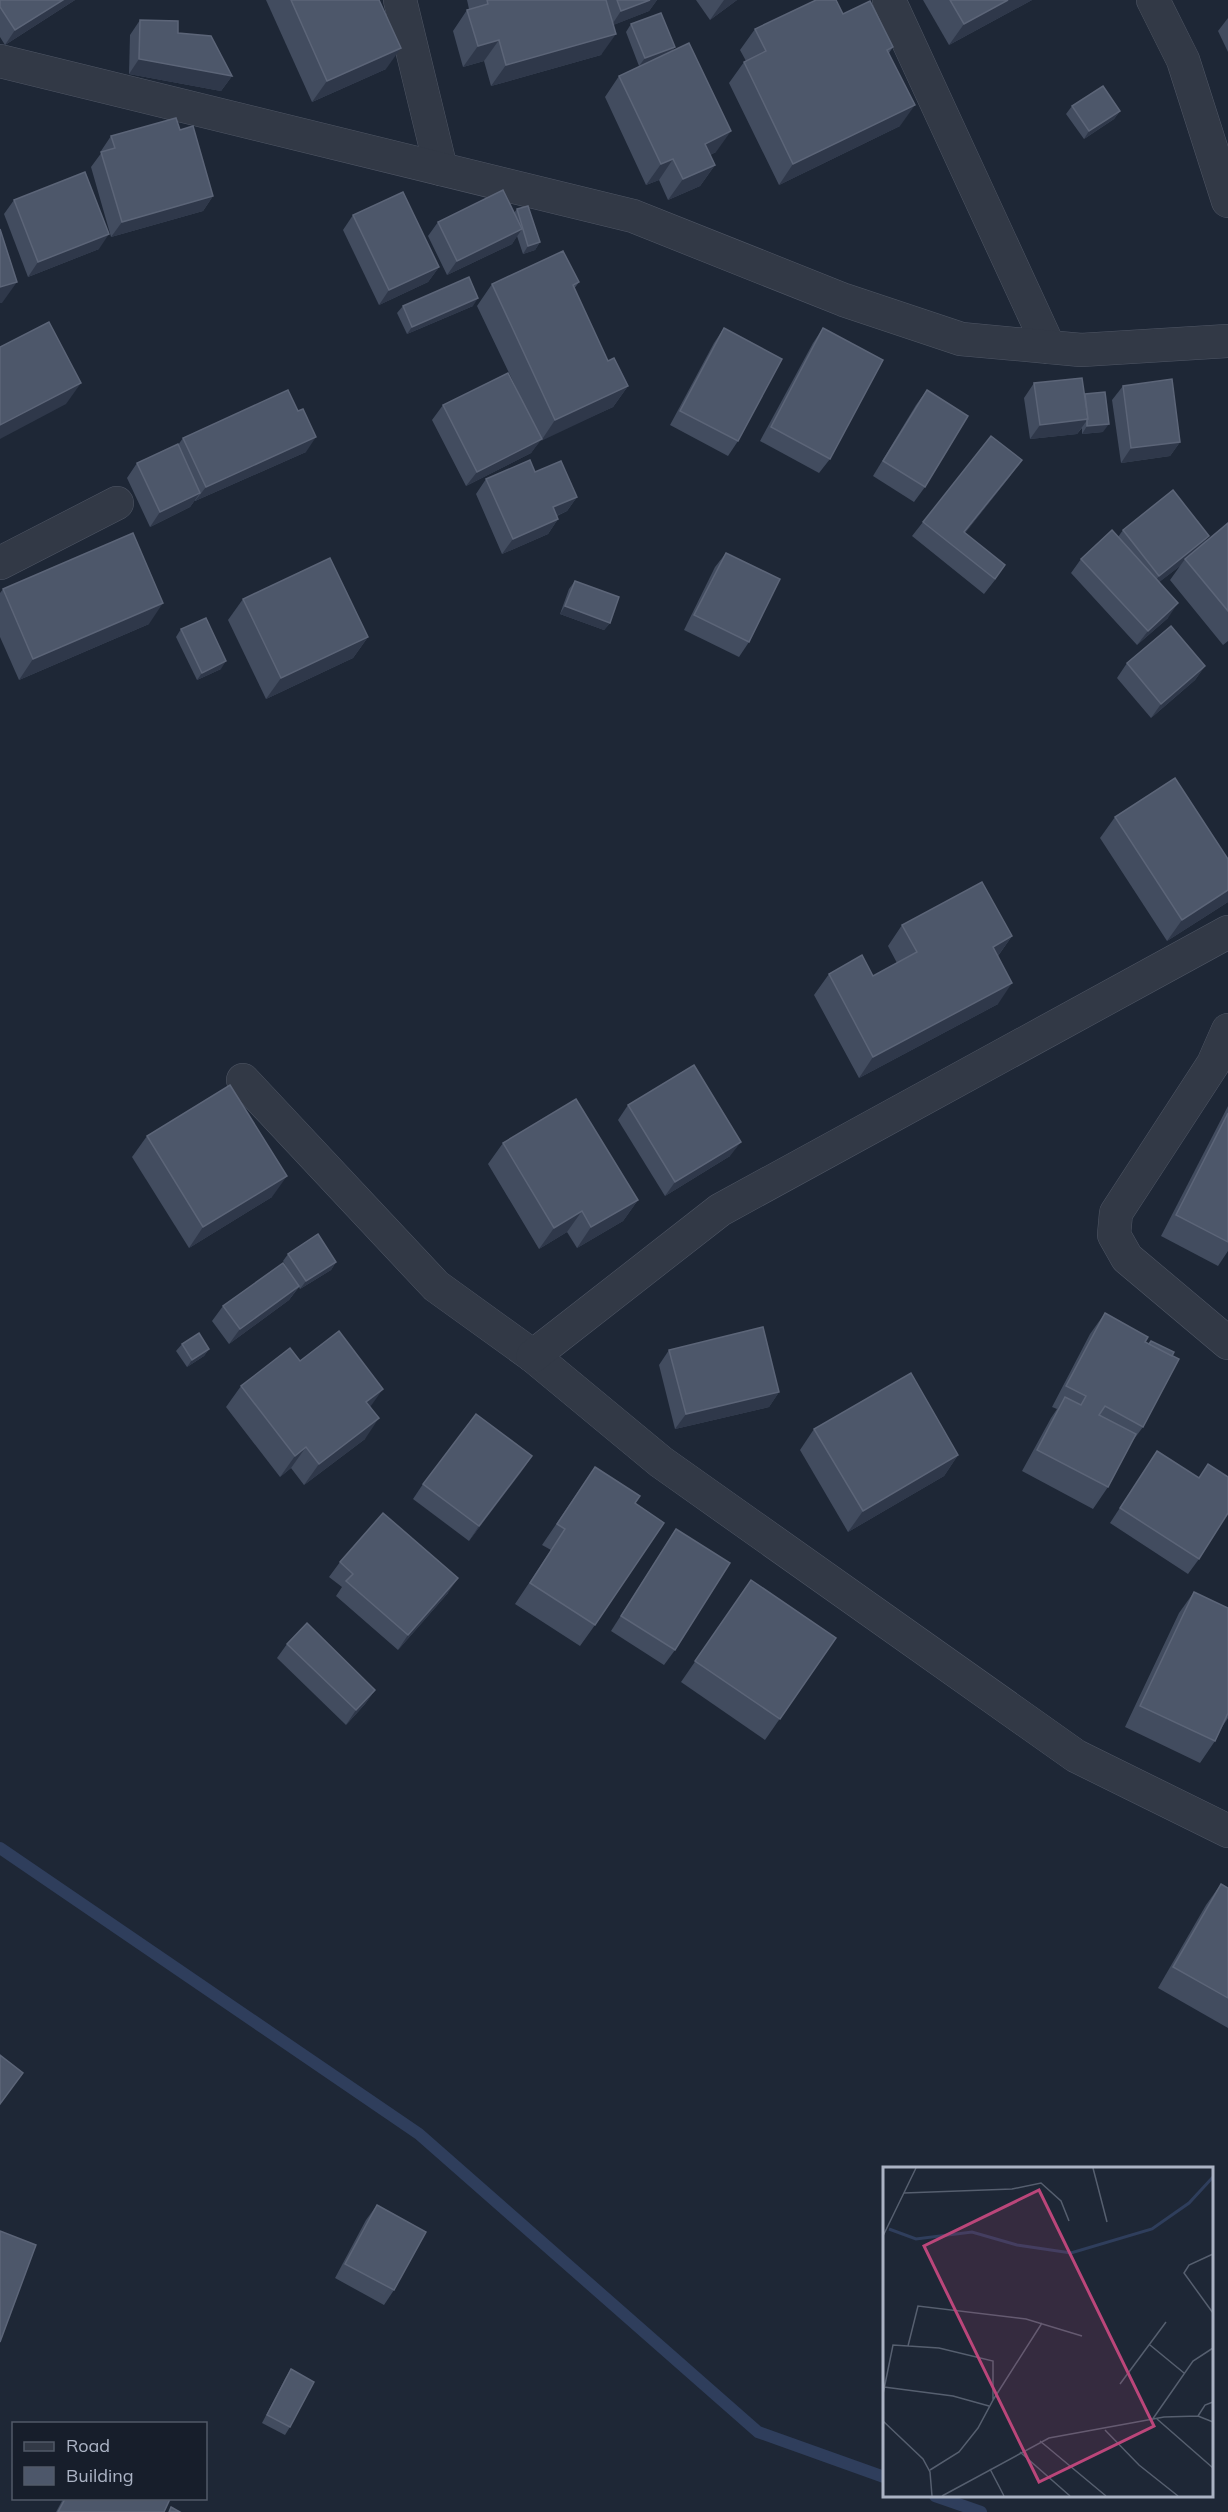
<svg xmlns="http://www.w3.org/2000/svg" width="1228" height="2512" viewBox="0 0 1228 2512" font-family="Mulish,sans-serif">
<rect width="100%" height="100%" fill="#1e2736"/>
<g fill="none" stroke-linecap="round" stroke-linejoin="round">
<g stroke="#2f3e5c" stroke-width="12">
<path d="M0 1848 419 2134 758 2432 884 2477"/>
<path d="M935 2496 981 2512"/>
</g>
<defs>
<g id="minor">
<path d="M400 0 441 169"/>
<path d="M889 0 1049 347"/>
<path d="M1153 0 1183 60 1228 201"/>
<path d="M0 61 633 216 844 300 961 339 1081 350 1228 341"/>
<path d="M0 563 117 503"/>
<path d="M1228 1030 1213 1064 1116 1213 1114 1235 1127 1258 1228 1343"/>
<path d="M243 1080 436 1286 533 1356 661 1462 1076 1756 1228 1831"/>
<path d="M533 1356 720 1210 1228 932"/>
</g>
</defs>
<use href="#minor" stroke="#4f5665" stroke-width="34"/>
<use href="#minor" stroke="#323946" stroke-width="33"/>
</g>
<g fill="#424c5f">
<path d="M0 0H75L5 45 0 37Z"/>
<path d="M266 0H379L386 69 312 102Z"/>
<path d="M467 0H657L649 11 613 25 601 55 491 86 484 61 463 67 453 31 467 10 469 9Z"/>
<path d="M696 0H737L710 20Z"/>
<path d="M923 0H1032L949 45Z"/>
<path d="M843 14 893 47 889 53 900 126 779 185 729 83 744 62 746 61 740 50 755 29Z"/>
<path d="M1228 18V52L1218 31Z"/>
<path d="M140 20 178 33 232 76 221 91 129 74 130 35Z"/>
<path d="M631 24 675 47 671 52 716 152 710 155 715 165 700 186 668 200 659 180 646 185 605 97 619 76 650 62 639 66 626 32Z"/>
<path d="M1072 106 1120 111 1114 119 1084 139 1066 114Z"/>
<path d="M180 130 213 196 203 211 111 237 91 167 102 152 101 151 111 136Z"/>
<path d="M14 200 99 249 28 277 4 214Z"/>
<path d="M517 209 540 242 535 250 523 254 517 236 512 244 447 275 428 236 438 222 514 213Z"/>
<path d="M353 215 439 267 428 282 379 305 343 230Z"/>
<path d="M579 282 574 289 608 361 628 386 613 407 540 440 531 453 466 486 432 420 443 405 522 400 477 306 492 284Z"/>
<path d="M403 306H473L407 334 397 313Z"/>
<path d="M724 328 738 441 728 456 670 425 714 343Z"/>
<path d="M823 328 830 459 819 473 760 441 813 343Z"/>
<path d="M1034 383 1084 394 1103 432 1082 434V428L1077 434 1030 439 1024 398Z"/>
<path d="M1123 386 1180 442 1170 456 1121 463 1112 400Z"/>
<path d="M927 390 925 487 914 502 873 476 916 405Z"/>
<path d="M183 438 306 452 195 501V500L190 507 150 527 127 478 137 463 178 445Z"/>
<path d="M535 472 577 497 567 511 557 516 558 519 548 534 502 554 476 494 486 479Z"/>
<path d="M1011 475 965 533 995 580 984 594 912 536 923 522Z"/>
<path d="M1228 523V641L1223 645 1170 580 1180 566 1159 582 1168 618 1137 645 1071 573 1081 559 1118 537 1123 530 1205 542Z"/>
<path d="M726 553 749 642 739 657 684 630 715 567Z"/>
<path d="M575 581 610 623 604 630 560 614 569 589Z"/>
<path d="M3 589 149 624 19 680 0 637V593Z"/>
<path d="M243 599 368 637 353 658 266 699 228 620Z"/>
<path d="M181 629 221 669 197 680 176 637Z"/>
<path d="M1127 663 1205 666 1195 680 1151 718 1117 678Z"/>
<path d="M1115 817 1228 859V902L1167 941 1100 838Z"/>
<path d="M902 925 1012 936 998 956V1004L859 1078 814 995 829 974 873 976 897 963 888 946Z"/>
<path d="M628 1105 730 1156 665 1196 618 1120Z"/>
<path d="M1228 1106V1251L1218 1266 1161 1236Z"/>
<path d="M147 1136 272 1197 189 1248 132 1157Z"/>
<path d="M503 1143 638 1200 623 1221 577 1248 567 1232 539 1249 488 1164Z"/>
<path d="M288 1254 336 1262 331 1270 300 1289 299 1287 289 1300 229 1344 212 1321 223 1306 290 1273 283 1261Z"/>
<path d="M1105 1313 1145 1342 1148 1344 1151 1341 1143 1427 1131 1443 1108 1487 1093 1509 1022 1471 1051 1418 1057 1409 1052 1407 1090 1334Z"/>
<path d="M182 1344 209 1349 204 1356 187 1367 176 1351Z"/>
<path d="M669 1350 779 1392 769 1407 675 1429 659 1365Z"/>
<path d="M300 1361 370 1407 365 1439 304 1485 291 1468 280 1477 226 1407 241 1386Z"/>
<path d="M814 1429 958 1455 944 1476 848 1532 800 1450Z"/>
<path d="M1157 1451 1199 1559 1188 1574 1110 1523Z"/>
<path d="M532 1456 469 1541 413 1499 423 1484Z"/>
<path d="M595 1467V1625L580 1646 515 1604 551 1550 542 1545Z"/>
<path d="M676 1529 675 1650 664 1665 611 1631Z"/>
<path d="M340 1562 448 1593 398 1650 336 1596 342 1587 329 1577Z"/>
<path d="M751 1580 836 1638 765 1740 681 1682Z"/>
<path d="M1194 1592 1228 1608V1718L1222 1727 1215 1741 1200 1763 1125 1727 1179 1613Z"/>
<path d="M287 1644 375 1690 365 1704 346 1725 277 1658Z"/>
<path d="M1221 1884 1228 1888V2028L1158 1988 1206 1905Z"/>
<path d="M377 2205 394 2290 384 2305 335 2278 366 2220Z"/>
<path d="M291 2369 290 2427 285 2435 262 2423 286 2377Z"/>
<path d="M63 2499H170L164 2512H56Z"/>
</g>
<g fill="#2f384a">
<path d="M63 0H75L5 45 15 30Z"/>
<path d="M650 0H657L649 11 611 26 621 11Z"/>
<path d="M724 0H737L710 20Z"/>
<path d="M1008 0H1032L949 45 964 24Z"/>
<path d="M616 34 601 55 491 86 506 65Z"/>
<path d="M499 40 484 61 463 67 478 46Z"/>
<path d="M675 47 669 54 639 66 645 58Z"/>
<path d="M401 48 386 69 312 102 327 81Z"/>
<path d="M139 59 232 76 221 91 129 74Z"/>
<path d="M915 105 900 126 779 185 793 164Z"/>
<path d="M1120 111 1114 119 1084 139 1089 131Z"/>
<path d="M731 131 716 152 690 165 705 144Z"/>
<path d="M673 159 659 180 646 185 661 164Z"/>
<path d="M715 165 700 186 668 200 683 179Z"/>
<path d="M213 196 203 211 111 237 122 222Z"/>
<path d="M522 229 512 244 447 275 457 261Z"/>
<path d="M109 234 99 249 28 277 38 262Z"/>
<path d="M540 242 535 250 523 254 528 246Z"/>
<path d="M439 267 428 282 379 305 389 290Z"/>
<path d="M17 282 2 303H0V287Z"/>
<path d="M478 298 473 306 407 334 412 327Z"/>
<path d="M81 383 66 404 0 439V425Z"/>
<path d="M628 386 613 407 541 441 555 420Z"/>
<path d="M1088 419 1077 434 1030 439 1040 425Z"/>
<path d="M1109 424 1103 432 1082 434 1087 426Z"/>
<path d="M316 437 306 452 195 501 206 487Z"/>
<path d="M542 439 531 453 466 486 477 472Z"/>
<path d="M1180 442 1170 456 1121 463 1131 448Z"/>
<path d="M1022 460 1011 475 954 547 964 532Z"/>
<path d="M200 493 190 507 150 527 160 512Z"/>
<path d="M577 497 567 511 542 522 553 507Z"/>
<path d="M558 519 548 534 502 554 513 539Z"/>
<path d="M1209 536 1199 551 1185 559 1180 566 1149 590 1159 576Z"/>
<path d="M163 603 149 624 19 680 33 659Z"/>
<path d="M1178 603 1168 618 1137 645 1148 631Z"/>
<path d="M565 606 610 623 604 630 560 614Z"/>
<path d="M368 637 353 658 266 699 281 678Z"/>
<path d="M226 661 221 669 197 680 202 673Z"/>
<path d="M1205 666 1195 680 1151 718 1161 704Z"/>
<path d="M1228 890V902L1167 941 1182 920Z"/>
<path d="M1012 936 997 957 993 947Z"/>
<path d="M1012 983 998 1004 859 1078 873 1057Z"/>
<path d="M741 1142 730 1156 665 1196 675 1182Z"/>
<path d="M287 1176 272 1197 189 1248 203 1227Z"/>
<path d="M638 1200 623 1221 577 1248 591 1227Z"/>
<path d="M582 1211 567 1232 539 1249 554 1228Z"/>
<path d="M336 1262 331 1270 300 1289 306 1281Z"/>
<path d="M299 1286 289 1300 229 1344 240 1329Z"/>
<path d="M209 1349 204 1356 187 1367 192 1360Z"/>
<path d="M383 1389 368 1410 366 1402Z"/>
<path d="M779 1392 769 1407 675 1429 686 1414Z"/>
<path d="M379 1418 365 1439 304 1485 319 1464Z"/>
<path d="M306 1447 291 1468 280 1477 295 1456Z"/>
<path d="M958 1455 944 1476 848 1532 863 1511Z"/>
<path d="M532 1456 522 1471 469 1541 479 1526Z"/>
<path d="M458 1578 448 1593 398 1650 408 1635Z"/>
<path d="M375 1690 365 1704 346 1725 356 1710Z"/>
</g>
<g fill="#4d576a" stroke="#5c6578" stroke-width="1.5">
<path d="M0 0H63L15 30 0 7Z"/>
<path d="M291 0H379L401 48 327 81Z"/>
<path d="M487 0H606L616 34 506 65 499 40 478 46 467 10 488 4Z"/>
<path d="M617 0H650L621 11Z"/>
<path d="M816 0H836L843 14 870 1 893 47 887 50 915 105 793 164 744 62 766 51 755 29Z"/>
<path d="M950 0H1008L964 24Z"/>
<path d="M661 13 675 47 645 58 631 24Z"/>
<path d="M140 20 178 21V33L211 36 232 76 139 59Z"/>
<path d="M689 43 731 131 705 144 715 165 683 179 673 159 661 164 619 76Z"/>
<path d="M1103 86 1120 111 1089 131 1072 106Z"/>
<path d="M176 118 180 130 193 126 213 196 122 222 101 152 115 148 111 136Z"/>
<path d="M85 172 109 234 38 262 14 200Z"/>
<path d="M503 190 522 229 457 261 438 222Z"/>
<path d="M403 192 439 267 389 290 353 215Z"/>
<path d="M528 206 540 242 528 246 517 209Z"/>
<path d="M0 229 17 282 0 287Z"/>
<path d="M563 251 579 282 573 285 608 361 614 358 628 386 555 420 492 284Z"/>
<path d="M469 277 478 298 412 327 403 306Z"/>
<path d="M49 322 81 383 0 425V347Z"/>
<path d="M724 328 782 359 738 441 680 411Z"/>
<path d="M823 328 883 360 830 459 771 427Z"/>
<path d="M508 373 542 439 477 472 443 405Z"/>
<path d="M1082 378 1088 419 1040 425 1034 383Z"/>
<path d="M1172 379 1180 442 1131 448 1123 386Z"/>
<path d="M288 390 298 411 303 409 316 437 206 487 183 438Z"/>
<path d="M927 390 968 416 925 487 883 461Z"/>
<path d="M1105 392 1109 424 1087 426V419H1088L1085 394Z"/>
<path d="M991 436 1022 460 964 532 1005 565 995 579 923 522Z"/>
<path d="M178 444 200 493 160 512 137 463Z"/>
<path d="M530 460 535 472 561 461 577 497 553 507 558 519 513 539 486 479Z"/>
<path d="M1173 490 1209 536 1159 576 1123 530Z"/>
<path d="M1228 523V611L1185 559Z"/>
<path d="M1112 530 1178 603 1148 631 1081 559Z"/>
<path d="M133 533 163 603 33 659 3 589Z"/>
<path d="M726 553 780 579 749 642 694 615Z"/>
<path d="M330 558 368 637 281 678 243 599Z"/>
<path d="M575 581 619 597 610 623 565 606Z"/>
<path d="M206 618 226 661 202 673 181 629Z"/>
<path d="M1171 626 1205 666 1161 704 1127 663Z"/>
<path d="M1175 778 1228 859V890L1182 920 1115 817Z"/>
<path d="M982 882 1012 936 993 947 1012 983 873 1057 829 974 862 955 873 976 917 952 902 925Z"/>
<path d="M694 1065 741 1142 675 1182 628 1105Z"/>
<path d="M230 1085 287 1176 203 1227 147 1136Z"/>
<path d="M576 1099 638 1200 591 1227 582 1211 554 1228 503 1143Z"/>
<path d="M1228 1113V1242L1176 1215Z"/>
<path d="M318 1234 336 1262 306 1281 288 1254Z"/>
<path d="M283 1263 299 1286 240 1329 223 1306Z"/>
<path d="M1105 1313 1148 1337 1145 1342 1179 1359 1143 1427 1105 1406 1099 1415 1136 1434 1108 1487 1037 1450 1065 1397 1081 1405 1086 1396 1066 1386Z"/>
<path d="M763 1327 779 1392 686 1414 669 1350Z"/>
<path d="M339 1331 383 1389 366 1402 379 1418 319 1464 306 1447 295 1456 241 1386 290 1348 300 1361Z"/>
<path d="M199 1333 209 1349 192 1360 182 1344Z"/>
<path d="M1151 1341 1174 1352 1172 1356 1149 1344Z"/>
<path d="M911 1373 958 1455 863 1511 814 1429Z"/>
<path d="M476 1414 532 1456 479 1526 423 1484Z"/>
<path d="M1157 1451 1199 1478 1208 1464 1228 1477V1513L1199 1559 1120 1508Z"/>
<path d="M595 1467 640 1496 635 1503 664 1523 595 1625 530 1583 565 1529 557 1524Z"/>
<path d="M383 1513 458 1578 408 1635 346 1581 353 1574 340 1562Z"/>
<path d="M676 1529 730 1563 675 1650 621 1616Z"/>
<path d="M751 1580 836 1638 780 1719 695 1661Z"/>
<path d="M1194 1592 1228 1608V1713L1215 1741 1140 1706Z"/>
<path d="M307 1623 375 1690 356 1710 287 1644Z"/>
<path d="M1221 1884 1228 1888V1998L1173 1967Z"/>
<path d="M0 2055 23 2073 0 2104Z"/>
<path d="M377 2205 426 2232 394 2290 345 2264Z"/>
<path d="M0 2231 36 2245 0 2342Z"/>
<path d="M291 2369 314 2382 290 2427 267 2415Z"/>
<path d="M65 2499H170L164 2512H58Z"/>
<path d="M171 2507 180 2512H169Z"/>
</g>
<g transform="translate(883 2167)">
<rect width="330" height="330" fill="#1e2736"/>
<path fill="none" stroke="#2f3e5c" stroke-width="3" d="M6 62 33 72 89 65 134 78 188 86 269 62 306 36 330 10"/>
<path fill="none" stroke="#565f6f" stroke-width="1.5" d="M210 1 224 55M21 26 129 22 158 16 178 34 186 54M0 69 33 1M330 87 306 98 301 106 330 146M267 178 301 206M25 179 35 139 143 152 199 169M237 217 283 155M1 220 70 229 106 239M0 227 10 178 56 181 110 194V233L95 261 76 285 47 303M110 233 159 156M315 249 322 238 330 235M274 252 330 301M269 253 310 194 330 181M0 254 40 292 47 305 49 329M222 263 256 298 295 329M157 274 223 329M137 285 187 329M107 302 121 329M59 329 166 271 281 250 315 249 330 255"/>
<path fill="#bb467a" fill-opacity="0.15" stroke="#bb467a" stroke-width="3" d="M156 23 271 259 156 315 41 79Z"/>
<rect width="330" height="330" fill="none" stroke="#abb3c4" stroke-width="3"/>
</g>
<rect x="12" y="2422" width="195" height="78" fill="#171e2b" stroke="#525a68" stroke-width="1.5"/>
<rect x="24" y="2442" width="30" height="9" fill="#323946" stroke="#525a68" stroke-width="1.5"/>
<text x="66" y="2452" font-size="18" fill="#abb3c4">Road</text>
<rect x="24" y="2467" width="30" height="18" fill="#4d576a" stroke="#525a68" stroke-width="1.5"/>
<text x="66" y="2482" font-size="18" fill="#abb3c4">Building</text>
</svg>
